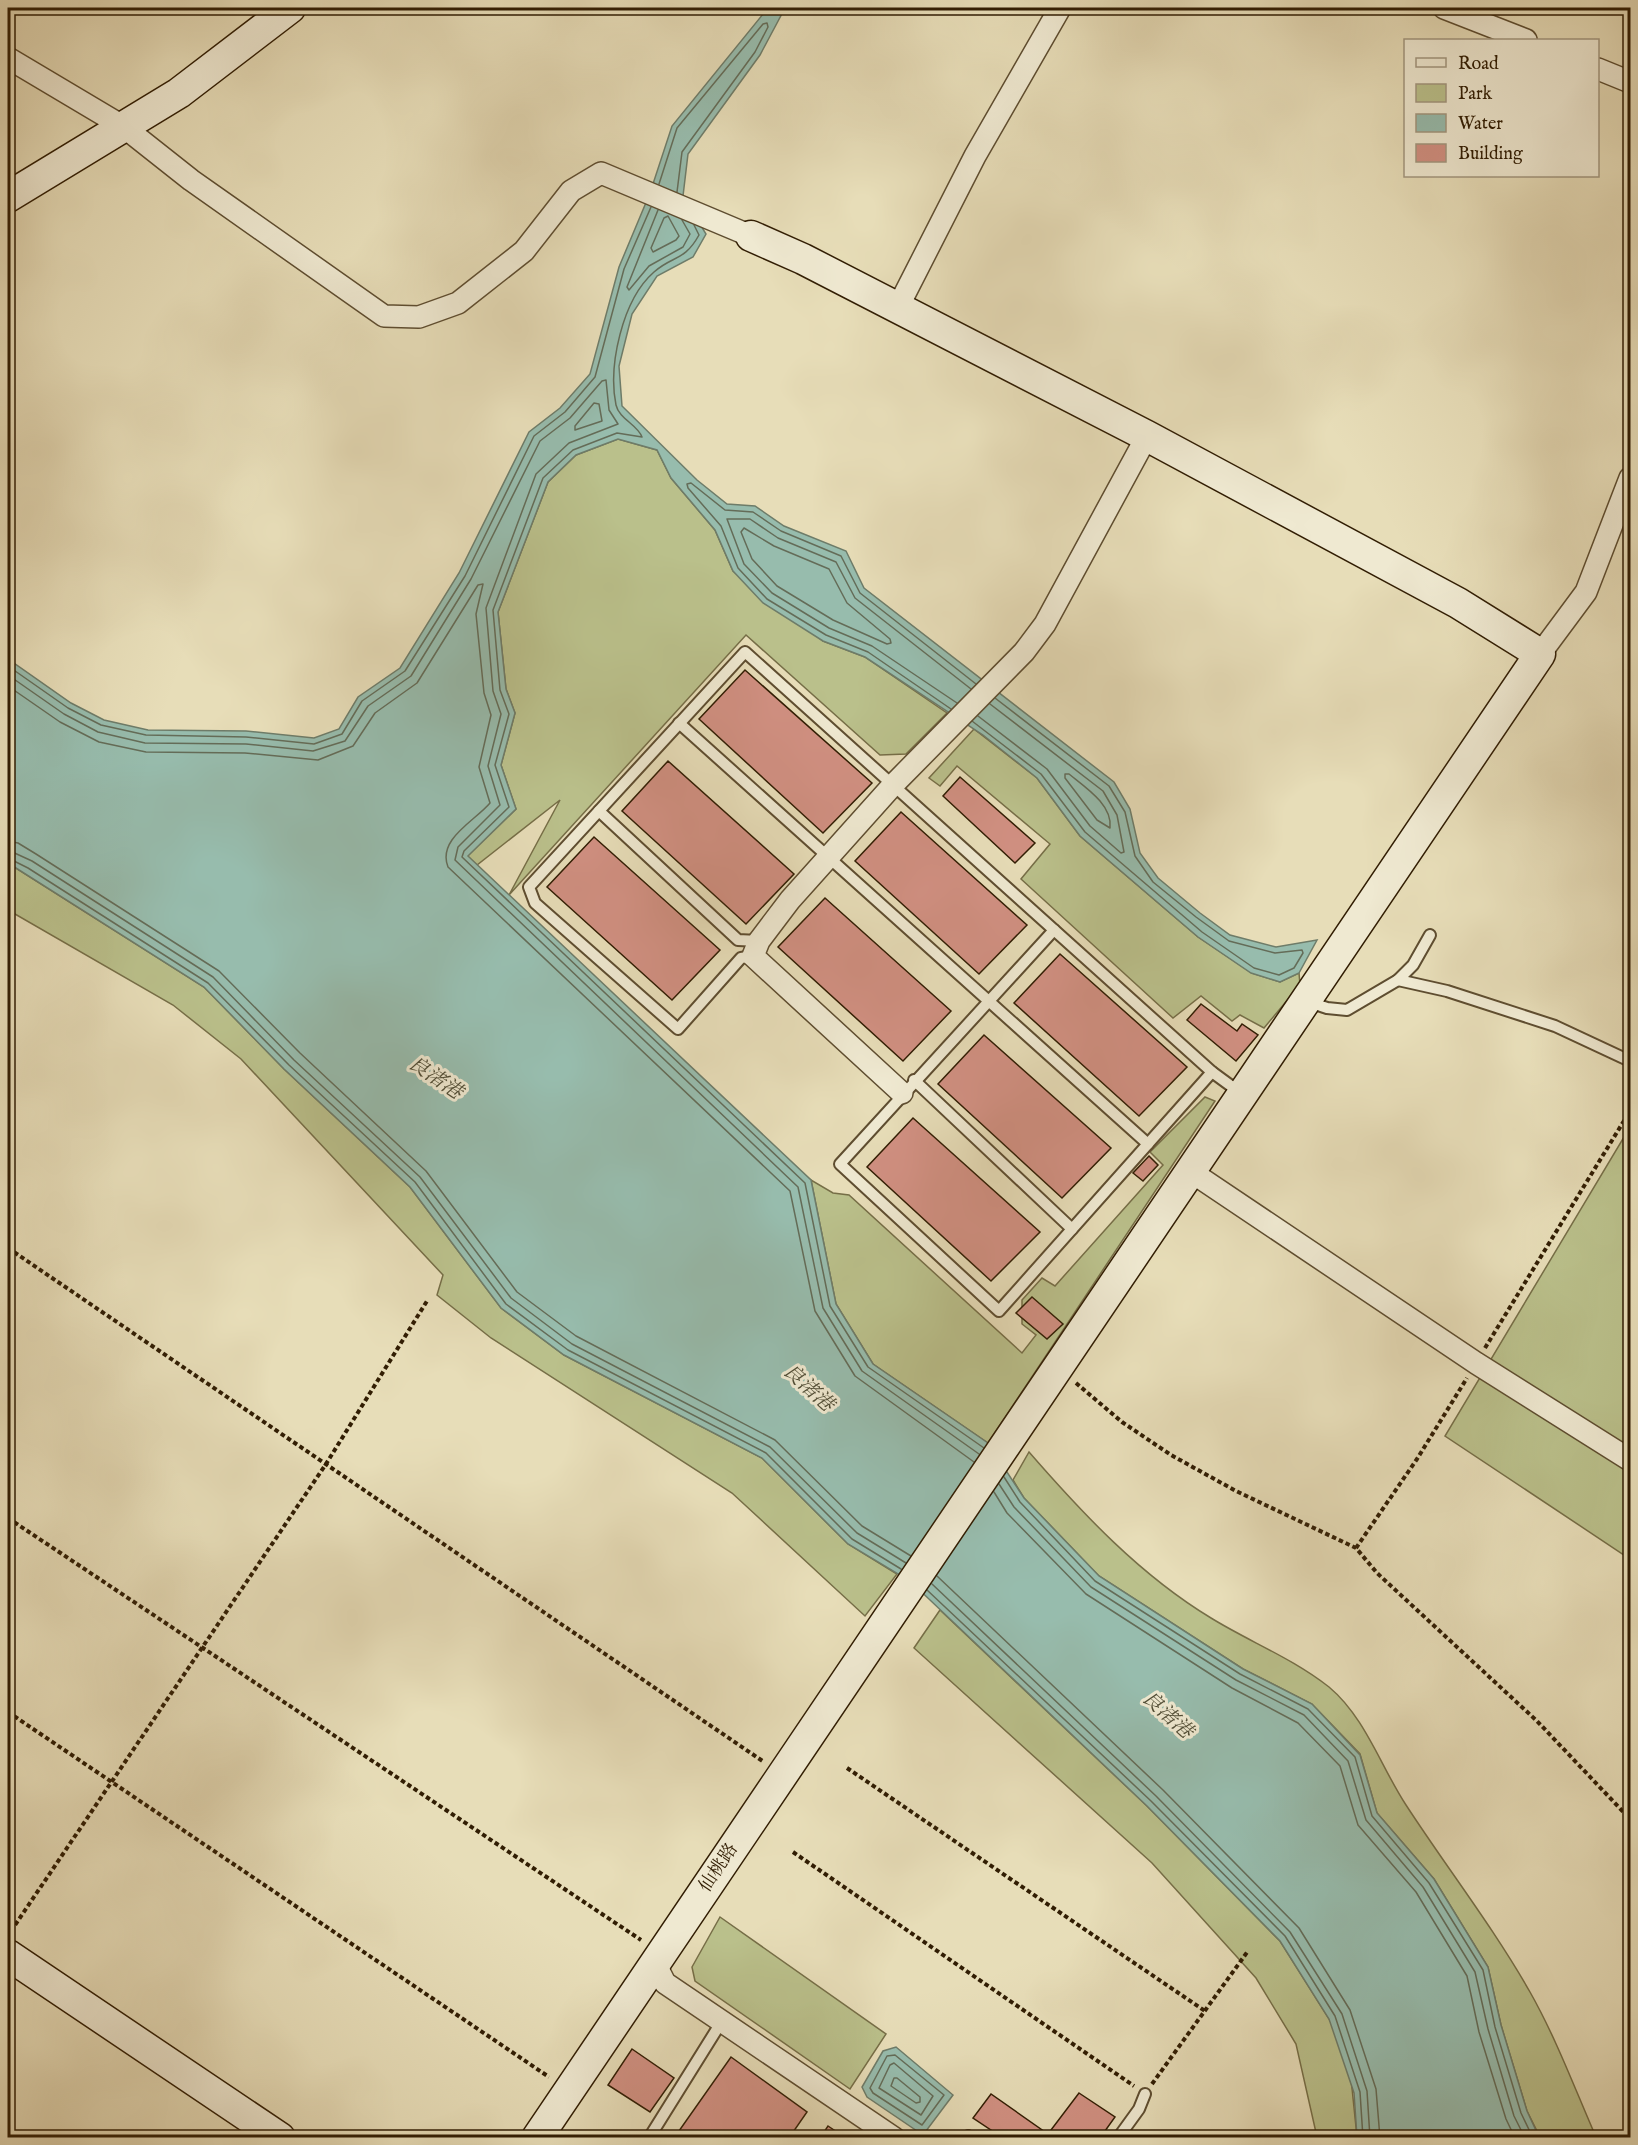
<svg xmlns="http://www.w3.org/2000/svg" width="1638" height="2145" viewBox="0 0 1638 2145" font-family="'IM FELL English','Noto Serif SC',serif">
<rect width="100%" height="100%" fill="#e7ddb8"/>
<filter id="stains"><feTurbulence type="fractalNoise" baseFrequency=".00333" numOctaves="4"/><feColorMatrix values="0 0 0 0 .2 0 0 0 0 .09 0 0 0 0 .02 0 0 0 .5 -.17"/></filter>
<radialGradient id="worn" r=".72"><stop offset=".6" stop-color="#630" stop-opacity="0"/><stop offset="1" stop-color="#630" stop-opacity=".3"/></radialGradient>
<g fill="#bac08b" stroke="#766e47" stroke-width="1.5">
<path d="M618 439 657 450 671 478 715 530 733 571 823 641 865 657 947 713 906 754 880 755 746 635 509 895 560 800 477 865 467 856 516 809 501 765 515 713 506 689 498 612 548 482 576 455Z"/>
<path d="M974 729 1037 778 1080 836 1198 937 1252 973 1280 982 1299 973 1300 985 1264 1028 1240 1015 1232 1021 1201 996 1173 1018 1021 879 1050 844 957 766 940 786 929 778Z"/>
<path d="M8 863 204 987 284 1069 410 1187 501 1308 564 1355 762 1458 848 1544 897 1574 865 1616 732 1493 491 1338 437 1295 443 1275 241 1059 173 1005 8 910Z"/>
<path d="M1205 1097 1215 1101 988 1443 873 1364 836 1304 811 1180 833 1193 849 1195 1022 1353 1036 1335 1022 1324V1300L1042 1278 1055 1286 1163 1165 1150 1152Z"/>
<path d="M1630 1127V1559L1445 1436Z"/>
<path d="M1029 1452C1083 1514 1140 1575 1211 1618 1250 1642 1292 1658 1329 1687 1365 1717 1381 1767 1406 1805 1447 1868 1493 1927 1530 1992 1556 2038 1575 2089 1596 2137H1540L1527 2111 1501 2025 1488 1967 1434 1879 1377 1813 1360 1754 1312 1704 1243 1669 1099 1576 1024 1498 1013 1480Z"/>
<path d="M940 1610 1147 1806 1280 1941 1348 2049 1357 2137H1317L1296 2044 1256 1978 1152 1863 914 1648Z"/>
<path d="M720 1917 886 2034 850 2089 695 1981 692 1967Z"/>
</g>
<g fill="#97bcad" stroke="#6e7c69" stroke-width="1.5">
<path d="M768 8H785L760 55 688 154 683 196 706 234 693 257 657 276 632 314 619 366 622 406 697 480 727 504 755 506 784 526 846 551 864 588 1114 782 1130 809 1140 853 1158 878 1200 913 1230 935 1276 947 1317 940 1299 973 1280 982 1251 973 1198 937 1080 836 1037 778 983 735 865 657 823 641 763 603 733 571 715 530 671 478 657 450 618 439 576 455 548 482 498 612 506 689 515 713 501 765 516 809 468 856 811 1180 836 1304 873 1364 988 1443 1024 1498 1099 1576 1243 1669 1312 1704 1360 1755 1377 1813 1434 1879 1488 1967 1501 2025 1527 2111 1539 2137H1357L1354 2093 1329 2019 1280 1941 1147 1806 910 1581 848 1544 762 1458 564 1355 501 1308 410 1187 284 1069 204 987 8 863V659L71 703 104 720 148 730 246 731 314 738 339 729 358 697 400 668 459 573 529 432 560 408 590 374 619 267 650 193 672 126Z"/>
<path d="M896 2047 953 2095 923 2135 867 2097 862 2087 883 2051Z"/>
</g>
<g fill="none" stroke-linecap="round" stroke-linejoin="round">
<g stroke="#646c58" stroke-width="1.5">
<path d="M659 184 677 128 763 24 767 23 768 27 755 52 682 152 677 192"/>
<path d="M658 210 627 287 629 290 649 266 683 247 690 234 682 220"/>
<path d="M668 216 679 236 676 240 653 252 651 248 664 218Z"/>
<path d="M694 225 699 235C684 262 673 255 654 272 622 300 608 366 616 405 619 419 638 425 642 437L617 433 573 450 543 478 493 610 500 690 509 714 495 765 509 807 464 851 462 857 805 1183 830 1306 868 1367 984 1448"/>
<path d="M594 403 599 404 602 421 575 430V426Z"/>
<path d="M744 528 774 546 829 569 847 603 890 639 891 643 887 644 833 620 777 586 752 559 741 532Z"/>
<path d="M8 666 68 708 101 725 146 735 246 737 314 744 342 734 362 701 405 671 465 576 534 436 565 412 595 377 624 269 651 207"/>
<path d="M8 675 64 714 98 732 145 743 246 744 313 751 345 741 368 706 411 676 471 579 540 441 570 418 602 381 606 380 609 410 618 424 569 443 536 474 486 608 493 691 501 714 488 766 500 805 458 847 455 860 798 1187 823 1308 862 1371 979 1454"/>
<path d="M8 686 60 722 99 742 146 752 245 753 318 760 353 746 375 713 417 683 478 585 483 584 476 614 484 693 491 715 479 767 490 803C475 821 437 839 448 867L790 1191 815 1311 855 1376 974 1462"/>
<path d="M957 703 872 646 829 628 772 593 744 564 727 519H750L778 538 836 562 855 598 971 689"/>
<path d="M951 709 868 652 826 635 767 599 738 568 721 526 688 488 687 484 691 483 725 510 753 512 781 531 841 556 860 593 976 684"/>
<path d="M978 716 1047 769 1090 826 1121 853 1124 852 1117 815 1103 791 990 704"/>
<path d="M972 721 1041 774 1085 832 1202 932 1254 968 1279 975 1294 968 1303 953 1302 950 1275 953 1229 941 1196 917 1153 882 1135 856 1125 812 1109 786 995 698"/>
<path d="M1065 774H1069C1085 787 1113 805 1110 828L1097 820 1065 778Z"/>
<path d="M8 841 18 843 36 854 219 971 300 1053 426 1171 517 1292 576 1336 775 1440 862 1526 911 1556"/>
<path d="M8 850 32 861 213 977 294 1060 420 1177 511 1298 572 1344 770 1447 857 1533 906 1563"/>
<path d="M8 858 28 868 208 983 289 1065 415 1182 506 1304 568 1350 766 1453 852 1539 901 1569"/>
<path d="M1004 1477 1020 1502 1095 1581 1240 1674 1308 1709 1355 1757 1372 1816 1429 1883 1483 1970 1495 2027 1521 2113 1533 2138"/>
<path d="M999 1484 1014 1507 1091 1587 1236 1680 1304 1715 1348 1761 1366 1820 1423 1887 1475 1972 1488 2029 1514 2116 1525 2138"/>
<path d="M994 1492 1007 1513 1086 1594 1232 1688 1298 1723 1340 1766 1358 1825 1416 1892 1467 1976 1479 2032 1506 2119 1515 2138"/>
<path d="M937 1576 1163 1790 1299 1928 1350 2010 1376 2089 1380 2138"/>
<path d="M932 1584 1156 1796 1290 1932 1342 2014 1367 2091 1370 2138"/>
<path d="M927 1590 1151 1801 1285 1936 1335 2016 1360 2092 1363 2138"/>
<path d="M895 2055 944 2095 922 2125 873 2093 870 2088 887 2056Z"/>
<path d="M894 2063 933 2096 921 2115 879 2088 890 2065Z"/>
<path d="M894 2078H897L920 2097V2102L916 2103 891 2086Z"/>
</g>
</g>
<g fill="#d19082" stroke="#311d03" stroke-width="1.5">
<path d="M745 670 872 783 823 833 699 719Z"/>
<path d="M668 761 794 874 746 924 622 811Z"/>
<path d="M960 777 1035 843 1015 863 943 796Z"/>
<path d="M901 812 1027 925 979 974 855 861Z"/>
<path d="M594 837 720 950 672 1000 547 887Z"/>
<path d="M825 898 951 1011 903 1061 778 947Z"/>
<path d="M1060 954 1187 1067 1139 1116 1014 1003Z"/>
<path d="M1201 1004 1237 1031 1242 1024 1258 1035 1236 1061 1187 1020Z"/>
<path d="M984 1035 1111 1148 1062 1198 938 1084Z"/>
<path d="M913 1118 1040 1232 991 1281 867 1167Z"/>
<path d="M1149 1156 1158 1165 1143 1181 1133 1173Z"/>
<path d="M1032 1297 1063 1324 1047 1339 1016 1313Z"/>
<path d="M632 2049 674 2078 650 2112 608 2085Z"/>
<path d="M731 2057 807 2112 789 2138H674Z"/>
<path d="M1079 2093 1115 2117 1100 2138H1003L973 2118 991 2094 1048 2134Z"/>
<path d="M828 2126 846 2138H820Z"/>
</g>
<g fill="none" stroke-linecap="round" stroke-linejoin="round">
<defs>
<g id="lane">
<path d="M679 723 1148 1144"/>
<path d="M599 811 738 940 759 941"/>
<path d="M1054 930 840 1164 999 1311 1212 1072"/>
<path d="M753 956 741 958 678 1029 535 903 529 887 745 652 1212 1072 1242 1094"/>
<path d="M1398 980 1447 991 1555 1026 1630 1061"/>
<path d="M1309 1002 1327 1008 1347 1010 1398 980 1413 965 1430 935"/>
<path d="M914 1080 1072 1229"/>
<path d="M968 2136 971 2138"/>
<path d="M649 2138 722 2021"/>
<path d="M1118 2138 1139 2109 1145 2094"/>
</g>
<g id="street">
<path d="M1444 8 1526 40"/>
<path d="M8 58 124 127 191 180 384 316 419 317 458 303 524 251 571 191 601 173 751 236"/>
<path d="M1598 69 1630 82"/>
<path d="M898 307 975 156 1060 8"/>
<path d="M1540 654 1586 592 1630 478"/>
<path d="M902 1093 753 956 759 941 790 900 893 785 1024 652 1045 624 1147 436"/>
<path d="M1190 1171 1476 1363 1630 1460"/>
<path d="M655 1963 665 1983 894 2138"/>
</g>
<g id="secondary">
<path d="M8 197 179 93 290 8"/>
<path d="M8 1955 280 2138"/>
<path d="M537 2138 1540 654 1458 603 1147 436 803 259 751 236"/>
</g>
</defs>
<use href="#lane" stroke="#5e4d30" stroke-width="14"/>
<use href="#street" stroke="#5e4d30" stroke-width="24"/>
<use href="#secondary" stroke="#311d03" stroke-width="33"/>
<g stroke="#311d03" stroke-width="4" stroke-dasharray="4.5 3" stroke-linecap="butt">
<path d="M8 1248 764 1762"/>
<path d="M1485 1348 1630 1111"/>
<path d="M1076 1383 1122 1422 1171 1455 1236 1491 1356 1548 1377 1573 1537 1721 1630 1819"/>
<path d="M8 1518 641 1940"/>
<path d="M1356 1548 1417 1459 1467 1378"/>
<path d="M8 1712 549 2077"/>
<path d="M847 1768 1205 2011"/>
<path d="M793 1852 1134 2086"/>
<path d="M11 1931 326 1464 427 1301"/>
<path d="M1152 2084 1248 1951"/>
</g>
<use href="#lane" stroke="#efe9d1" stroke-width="10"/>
<use href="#street" stroke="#efe9d1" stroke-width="21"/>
<use href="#secondary" stroke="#efe9d1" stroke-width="30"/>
</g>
<g text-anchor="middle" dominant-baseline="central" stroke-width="6" stroke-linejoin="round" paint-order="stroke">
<g font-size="18" fill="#311d03" stroke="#efe9d1">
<text transform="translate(719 1868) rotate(-56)">仙桃路</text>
</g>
<g font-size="20" font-style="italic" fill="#504d36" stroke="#efe9d1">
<text transform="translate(435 1078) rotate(34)">良渚港</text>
<text transform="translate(808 1388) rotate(42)">良渚港</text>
<text transform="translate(1167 1715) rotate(42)">良渚港</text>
</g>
</g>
<rect width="1638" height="2145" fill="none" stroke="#e7ddb8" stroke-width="30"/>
<rect x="9" y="9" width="1620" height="2127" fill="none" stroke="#311d03" stroke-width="3"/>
<rect x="15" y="15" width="1608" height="2115" fill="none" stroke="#311d03" stroke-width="1.5"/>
<rect x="1404" y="39" width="195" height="138" fill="#efe9d1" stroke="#a3977f" stroke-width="1.5"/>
<rect x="1416" y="58" width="30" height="9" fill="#efe9d1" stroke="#a3977f" stroke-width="1.5"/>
<text x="1458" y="69" font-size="18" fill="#311d03">Road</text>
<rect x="1416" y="84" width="30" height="18" fill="#bac08b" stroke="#a3977f" stroke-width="1.5"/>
<text x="1458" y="99" font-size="18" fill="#311d03">Park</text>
<rect x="1416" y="114" width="30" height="18" fill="#97bcad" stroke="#a3977f" stroke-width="1.5"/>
<text x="1458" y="129" font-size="18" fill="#311d03">Water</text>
<rect x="1416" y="144" width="30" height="18" fill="#d19082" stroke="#a3977f" stroke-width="1.5"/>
<text x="1458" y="159" font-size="18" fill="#311d03">Building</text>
<rect width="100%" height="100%" filter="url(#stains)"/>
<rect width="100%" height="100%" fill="url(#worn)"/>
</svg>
